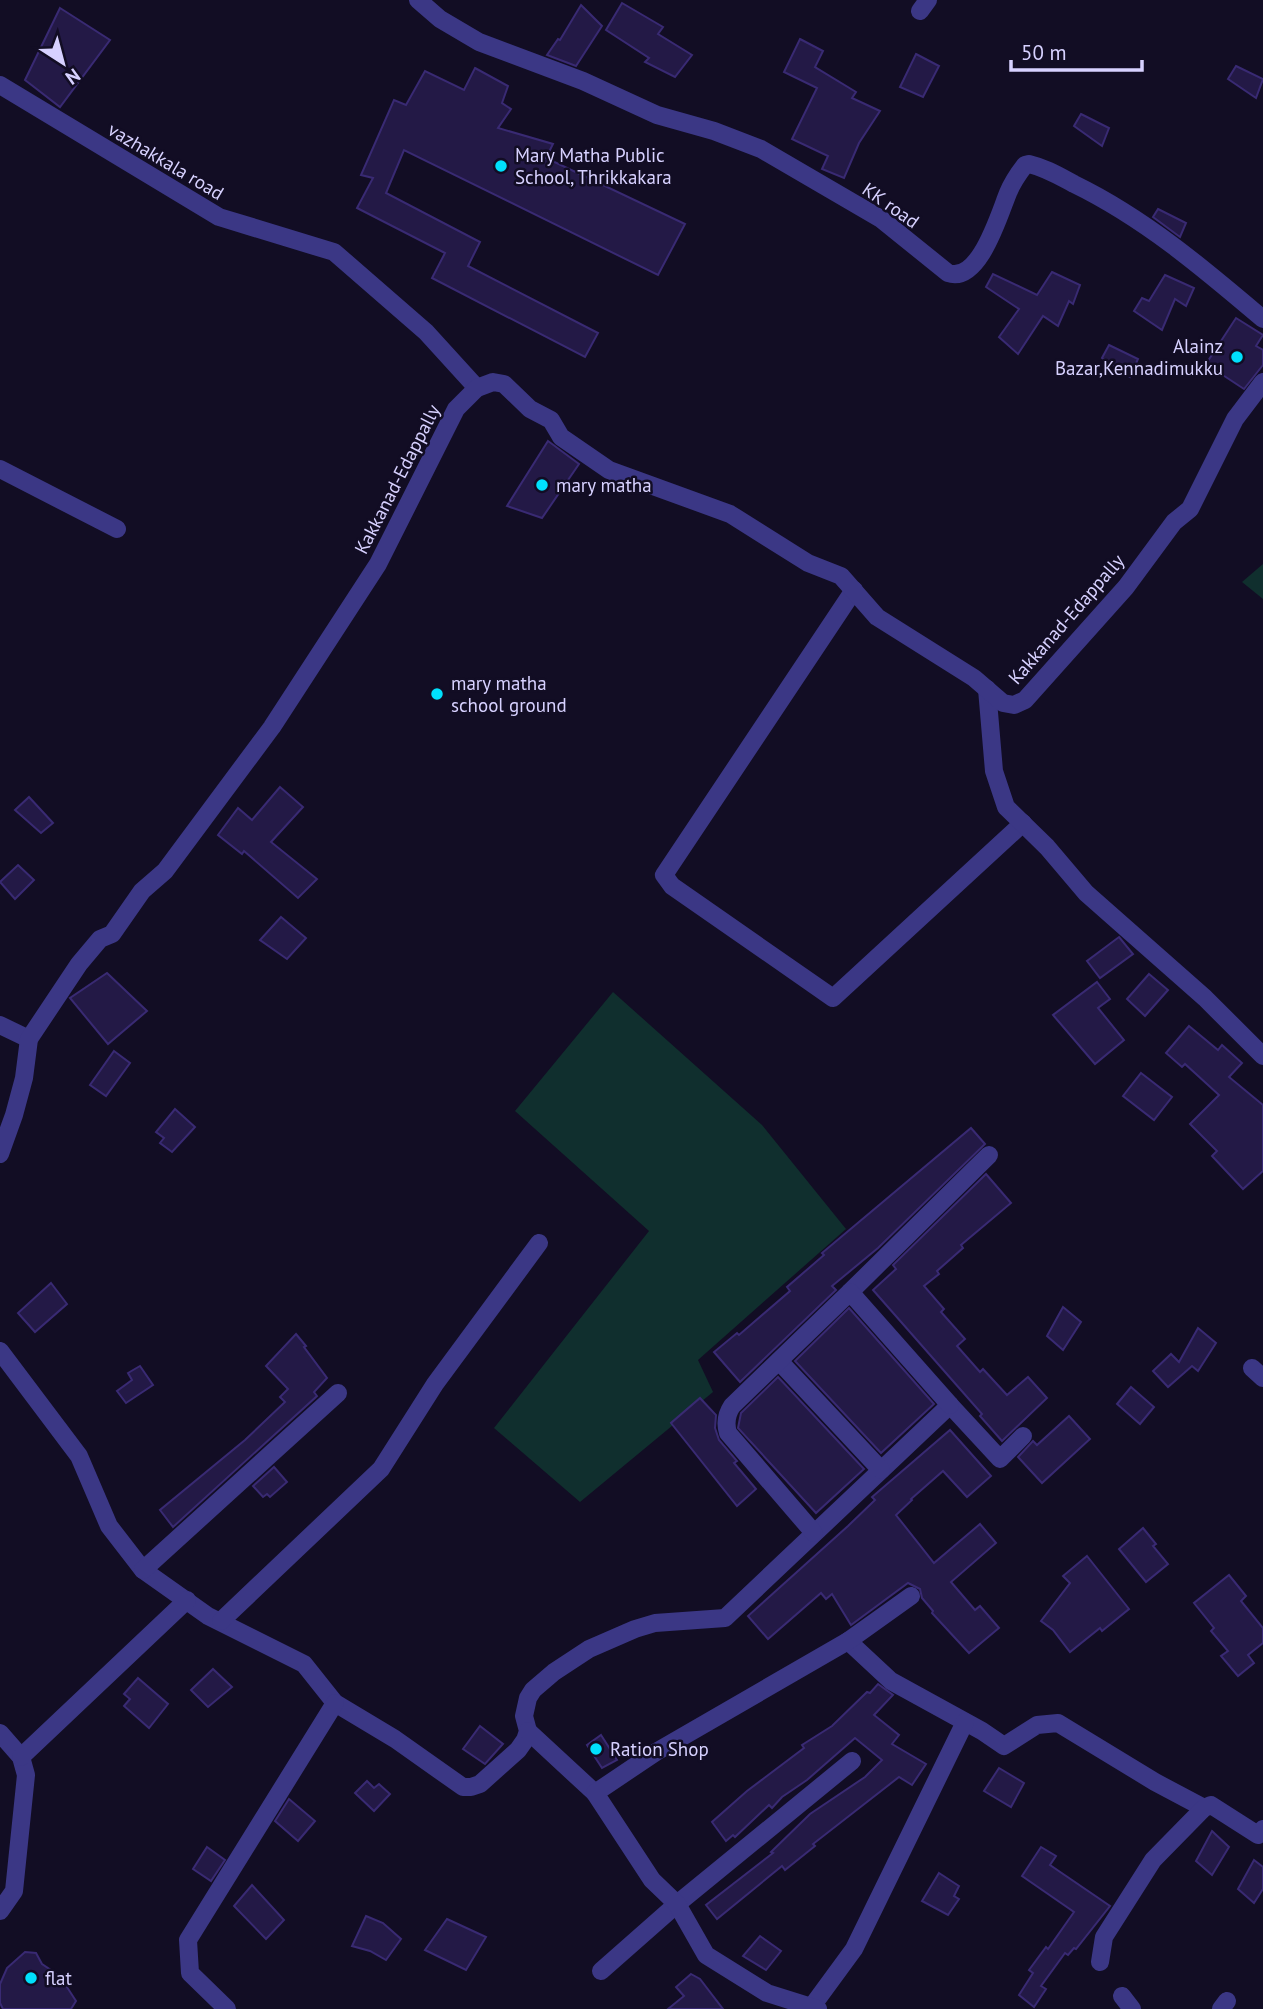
<svg xmlns="http://www.w3.org/2000/svg" width="1263" height="2009" viewBox="0 0 1263 2009" font-family="'PT Sans',sans-serif">
<rect width="100%" height="100%" fill="#120d24"/>
<g fill="#102f2e">
<path d="M1263 564V599L1242 582Z"/>
<path d="M613 992 762 1125 846 1229 698 1360 713 1392 580 1502 494 1428 649 1231 515 1111Z"/>
</g>
<g fill="#231946" stroke="#392a73" stroke-width="2">
<path d="M622 3 663 27 658 34 692 55 675 77 645 62 649 58 606 30Z"/>
<path d="M581 5 602 26 576 66 547 55 558 39 560 40Z"/>
<path d="M60 8 110 40 60 107 25 80Z"/>
<path d="M800 39 823 51 815 67 856 92 852 98 880 111 859 143 844 178 822 169 828 156 792 139 817 88 784 72Z"/>
<path d="M916 54 939 66 923 97 900 87Z"/>
<path d="M1236 66 1263 79 1256 98 1228 79Z"/>
<path d="M475 68 508 86 502 103 511 109 498 128 553 144 546 158 685 224 658 275 404 150 386 193 480 242 468 266 598 333 585 357 432 278 445 253 357 208 373 178 361 175 394 100 406 105 425 71 464 90Z"/>
<path d="M1081 114 1109 128 1102 146 1074 126Z"/>
<path d="M1158 209 1186 223 1180 237 1153 217Z"/>
<path d="M1052 272 1080 285 1073 304 1069 301 1058 326 1043 316 1018 354 999 337 1019 309 986 287 993 274 1037 295Z"/>
<path d="M1165 275 1194 288 1186 306 1175 299 1162 330 1134 311 1142 298 1149 301Z"/>
<path d="M1236 318 1263 335 1256 346 1263 350V365L1244 389 1206 364Z"/>
<path d="M1109 345 1138 359 1130 377 1102 358Z"/>
<path d="M548 441 579 464 542 518 507 506Z"/>
<path d="M280 787 303 807 271 842 317 879 298 898 244 851 242 854 218 835 238 808 252 820Z"/>
<path d="M29 797 53 823 41 833 15 810Z"/>
<path d="M18 865 34 880 15 899 0 882Z"/>
<path d="M281 917 306 938 287 959 260 940Z"/>
<path d="M1119 937 1133 954 1100 978 1087 961Z"/>
<path d="M107 973 147 1011 108 1044 70 998Z"/>
<path d="M1149 974 1168 990 1145 1016 1127 999Z"/>
<path d="M1097 982 1110 999 1098 1008 1124 1040 1095 1064 1053 1015Z"/>
<path d="M1189 1026 1218 1050 1222 1045 1242 1063 1229 1077 1263 1105V1171L1243 1189 1212 1156 1217 1151 1190 1124 1219 1095 1185 1064 1182 1067 1166 1053Z"/>
<path d="M114 1051 130 1063 106 1096 90 1085Z"/>
<path d="M1141 1073 1172 1097 1154 1120 1123 1096Z"/>
<path d="M175 1109 195 1127 172 1152 160 1143 164 1138 156 1132Z"/>
<path d="M971 1128 985 1144 878 1248 832 1286 836 1290 740 1382 714 1352 737 1333 739 1335 790 1291 787 1287 824 1255 822 1253Z"/>
<path d="M986 1174 1011 1203 961 1245 963 1248 937 1271 939 1274 924 1286 944 1309 941 1312 965 1339 957 1346 980 1372 983 1369 1007 1395 1028 1377 1047 1398 1002 1441 980 1416 982 1414 873 1290 896 1269 893 1265Z"/>
<path d="M51 1283 67 1304 35 1332 18 1313Z"/>
<path d="M1063 1307 1081 1322 1063 1350 1047 1336Z"/>
<path d="M849 1308 934 1404 881 1453 795 1361Z"/>
<path d="M1198 1328 1216 1343 1198 1371 1192 1366 1168 1387 1153 1371 1171 1354 1179 1362Z"/>
<path d="M296 1334 306 1346 304 1347 327 1378 314 1392 317 1396 173 1527 160 1510 245 1440 285 1402 280 1397 288 1389 266 1366Z"/>
<path d="M140 1366 153 1385 126 1403 117 1391 132 1380 128 1373Z"/>
<path d="M778 1377 864 1469 816 1513 738 1428 741 1413Z"/>
<path d="M1131 1387 1154 1407 1140 1424 1117 1404Z"/>
<path d="M700 1398 716 1415 715 1428 719 1440 737 1461 734 1463 756 1489 737 1506 671 1423Z"/>
<path d="M1069 1416 1090 1439 1042 1483 1018 1457 1033 1441 1037 1445Z"/>
<path d="M950 1430 991 1476 967 1497 943 1471 911 1499 912 1500 896 1515 934 1563 980 1524 996 1543 951 1582 975 1610 980 1606 999 1628 969 1653 932 1613 933 1611 922 1598 920 1589 908 1583 851 1625 832 1594 826 1599 821 1593 768 1639 748 1616 848 1526 875 1500 872 1497Z"/>
<path d="M274 1467 287 1482 270 1497 267 1494 263 1497 253 1486Z"/>
<path d="M1143 1528 1156 1544 1153 1546 1168 1564 1146 1582 1119 1549Z"/>
<path d="M1087 1556 1129 1609 1102 1631 1100 1628 1070 1652 1053 1630 1041 1621 1070 1583 1063 1576Z"/>
<path d="M1229 1575 1246 1596 1241 1601 1263 1628V1643L1248 1655 1254 1663 1238 1676 1221 1656 1228 1651 1211 1631 1214 1628 1194 1603Z"/>
<path d="M213 1669 232 1687 208 1707 191 1690Z"/>
<path d="M138 1678 168 1704 149 1728 124 1706 130 1699 124 1694Z"/>
<path d="M878 1684 893 1695 874 1715 899 1735 892 1744 926 1764 912 1785 899 1777 813 1844 815 1846 785 1870 782 1866 717 1919 706 1905 773 1853 771 1852 810 1814 865 1777 882 1760 855 1738 807 1780 782 1797 772 1808 769 1805 735 1837 733 1835 726 1841 712 1822 747 1791 804 1748 802 1745 832 1726 867 1692 870 1693Z"/>
<path d="M480 1726 503 1744 485 1764 463 1749Z"/>
<path d="M601 1735 617 1760 602 1768 587 1745Z"/>
<path d="M999 1768 1024 1783 1011 1807 984 1791Z"/>
<path d="M367 1781 374 1788 379 1784 390 1794 374 1811 355 1793Z"/>
<path d="M289 1799 315 1821 298 1841 275 1821Z"/>
<path d="M1212 1831 1229 1847 1212 1875 1196 1861Z"/>
<path d="M207 1847 225 1860 211 1881 193 1869Z"/>
<path d="M1041 1847 1056 1856 1050 1865 1110 1906 1076 1949 1074 1948 1068 1955 1065 1953 1041 1986 1046 1989 1034 2007 1019 1995 1033 1973 1029 1970 1046 1947 1048 1949 1074 1912 1022 1876Z"/>
<path d="M1254 1860 1263 1867V1889L1254 1903 1238 1889Z"/>
<path d="M939 1873 959 1886 954 1896 959 1899 948 1915 922 1901Z"/>
<path d="M252 1885 284 1920 266 1939 234 1906Z"/>
<path d="M366 1916 383 1923 401 1939 386 1960 370 1951 352 1946Z"/>
<path d="M447 1919 486 1937 466 1970 425 1950Z"/>
<path d="M760 1936 781 1951 766 1970 743 1956Z"/>
<path d="M25 1952 36 1953 42 1964 54 1972 65 1984 76 2001 71 2009H3L0 2003V1984L7 1968Z"/>
<path d="M691 1974 700 1979 723 2009H668L684 1996 676 1987Z"/>
</g>
<g fill="none" stroke-linecap="round" stroke-linejoin="round">
<g stroke="#3b3785" stroke-width="18">
<path d="M418 0 440 19 479 42 583 81 657 115 714 131 761 149 881 219 948 273C979 284 999 215 1008 193 1012 183 1018 174 1025 165L1029 164C1046 168 1059 176 1074 184 1144 218 1203 268 1263 319"/>
<path d="M920 11 928 0"/>
<path d="M0 85 219 217 334 252 426 332 477 388"/>
<path d="M0 469 117 529"/>
<path d="M854 590 664 875 672 886 833 998 1023 823"/>
<path d="M0 1025 29 1039"/>
<path d="M850 1292 989 1155"/>
<path d="M0 1351 79 1456 109 1526 143 1570 208 1616 304 1664 335 1703 395 1739 463 1787H471L480 1784 518 1750 525 1740 528 1731 524 1716 528 1698 533 1690 554 1672 589 1649 635 1629 655 1623 725 1618 950 1405 1000 1459 1023 1436"/>
<path d="M779 1361 881 1470"/>
<path d="M1252 1368 1263 1378"/>
<path d="M814 1533 728 1433C725 1423 726 1415 732 1406L850 1292 950 1405"/>
<path d="M143 1570 338 1393"/>
<path d="M221 1621 381 1469 435 1384 539 1243"/>
<path d="M848 1641 891 1681 982 1731 1004 1746 1037 1725 1058 1723 1155 1782 1204 1808"/>
<path d="M528 1731 595 1793"/>
<path d="M0 1733 21 1757 26 1775 14 1891 0 1911"/>
<path d="M21 1757 187 1600"/>
<path d="M1100 1962 1104 1937 1153 1860 1204 1808 1211 1805 1258 1835 1263 1829"/>
<path d="M601 1971 677 1904 852 1761"/>
<path d="M1122 1996 1132 2009"/>
<path d="M227 2009 190 1973 188 1940 335 1703"/>
<path d="M810 2009 854 1949 965 1722"/>
<path d="M818 2009 767 1993 706 1955 677 1904 652 1880 595 1793 656 1752 848 1641 911 1596"/>
<path d="M1221 2009 1227 2001"/>
</g>
<g stroke="#3b3785" stroke-width="18">
<path d="M987 689 994 771 1006 807 1047 847 1086 893 1205 998 1263 1056"/>
<path d="M0 1154 14 1115 24 1078 29 1039 79 964 100 939 112 934 142 891 165 871 272 727 378 564 456 409 477 388 493 382 504 384 530 409 551 420 561 437 609 470 730 514 808 563 841 576 877 617 974 678 1003 703 1014 705 1025 700 1126 587 1174 522 1190 509 1235 419 1263 382"/>
</g>
</g>
<g fill="#00e0fc" stroke="#120d24" stroke-width="2.5">
<circle cx="501" cy="166" r="7"/>
<circle cx="1237" cy="357" r="7"/>
<circle cx="542" cy="485" r="7"/>
<circle cx="437" cy="694" r="7"/>
<circle cx="596" cy="1749" r="7"/>
<circle cx="31" cy="1978" r="7"/>
</g>
<g text-anchor="middle" dominant-baseline="central" stroke-width="5" stroke-linejoin="round" paint-order="stroke">
<g font-size="19" fill="#d7d1ff" stroke="#120d24" text-anchor="start">
<text x="515" y="155">Mary Matha Public<tspan x="515" dy="22">School, Thrikkakara</tspan></text>
<text x="1223" y="346" text-anchor="end">Alainz<tspan x="1223" dy="22">Bazar,Kennadimukku</tspan></text>
<text x="556" y="485">mary matha</text>
<text x="451" y="683">mary matha<tspan x="451" dy="22">school ground</tspan></text>
<text x="610" y="1749">Ration Shop</text>
<text x="45" y="1978">flat</text>
</g>
<g font-size="19" fill="#d7d1ff" stroke="#120d24">
<text transform="translate(166 161) rotate(31)">vazhakkala road</text>
<text transform="translate(891 205) rotate(35)">KK road</text>
<text transform="translate(397 479) rotate(-63)">Kakkanad-Edappally</text>
<text transform="translate(1066 619) rotate(-49)">Kakkanad-Edappally</text>
</g>
</g>
<g transform="translate(63 63) rotate(144)" stroke="#120d24" stroke-width="5" paint-order="stroke">
<path d="M0-5L12 26L0 18L-12 26Z" fill="#d7d1ff"/>
<text y="-10" font-size="19" font-weight="bold" text-anchor="middle" fill="#d7d1ff">N</text>
</g>
<path d="M1011 60v10h131v-10" fill="none" stroke="#d7d1ff" stroke-width="3.5"/>
<text x="1021" y="60" font-size="21" fill="#d7d1ff" stroke="#120d24" stroke-width="5" paint-order="stroke">50 m</text>
</svg>
